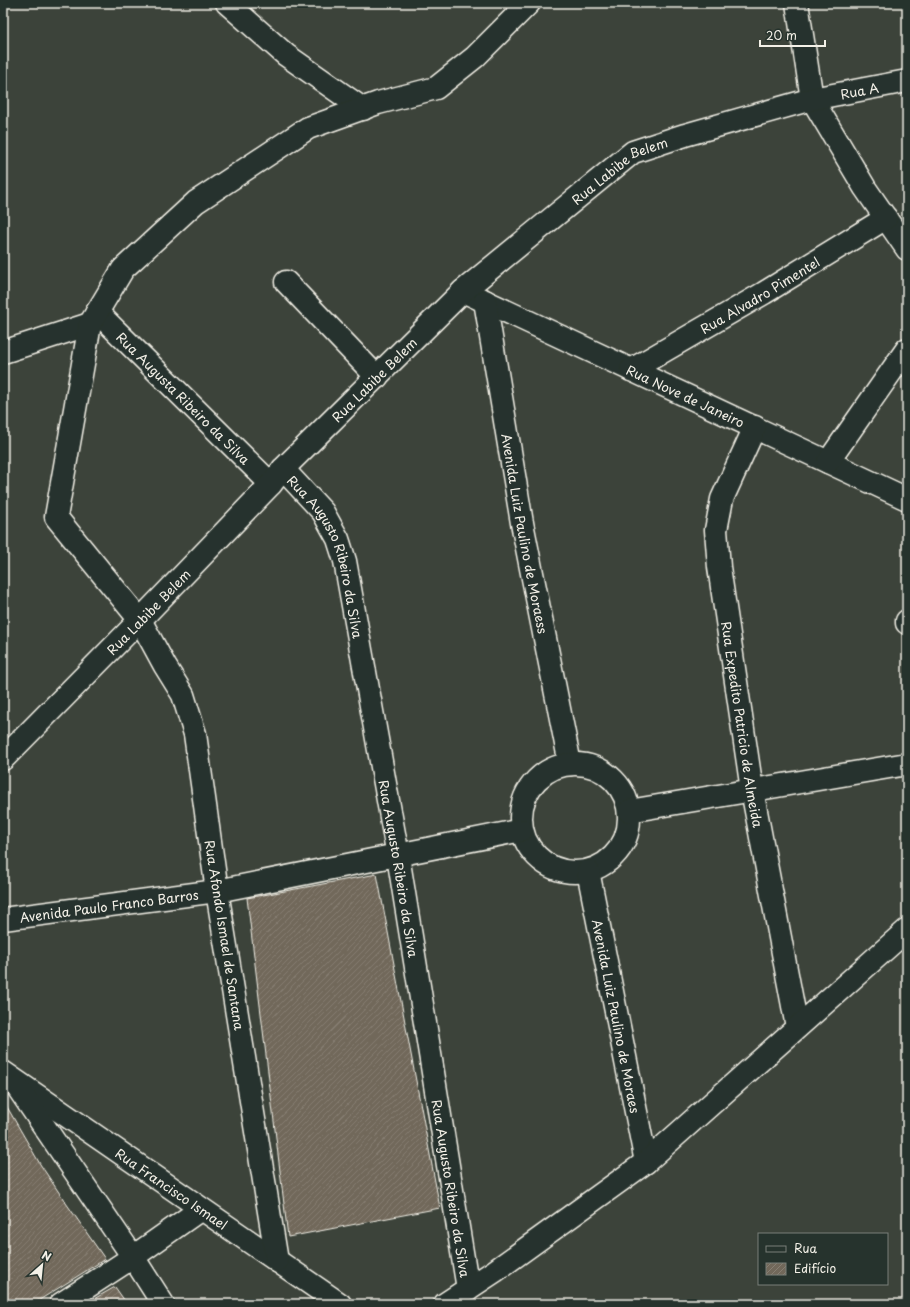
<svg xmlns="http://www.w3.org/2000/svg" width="910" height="1307" viewBox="0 0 910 1307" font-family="'Playpen Sans',sans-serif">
<defs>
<pattern id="building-hatch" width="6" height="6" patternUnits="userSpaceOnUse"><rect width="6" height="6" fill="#71685a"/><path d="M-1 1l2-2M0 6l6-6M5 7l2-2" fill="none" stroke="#867e72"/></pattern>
</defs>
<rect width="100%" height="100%" fill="#3c433a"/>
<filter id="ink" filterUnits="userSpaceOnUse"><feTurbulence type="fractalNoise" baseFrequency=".025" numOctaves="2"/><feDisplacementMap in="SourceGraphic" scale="8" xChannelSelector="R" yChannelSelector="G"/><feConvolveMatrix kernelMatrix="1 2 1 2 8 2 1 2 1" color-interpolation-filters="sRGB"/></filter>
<g filter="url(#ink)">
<g fill="url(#building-hatch)" stroke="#f4f1e8">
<path d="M377 874 440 1208 288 1237 247 898Z"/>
<path d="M3 1100 40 1164 66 1203 105 1259 33 1304H3Z"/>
<path d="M115 1287 127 1304H85Z"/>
</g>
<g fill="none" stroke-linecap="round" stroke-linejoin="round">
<defs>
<g id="street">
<path d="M227 3 286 55 363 109"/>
<path d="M797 3 812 99 865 188 907 249"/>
<path d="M286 282 377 377"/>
<path id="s1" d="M463 291 907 499"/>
<path id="s2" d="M485 301 522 523 570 764"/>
<path id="s3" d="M97 312 271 484"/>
<path d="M3 352 90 324"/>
<path id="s4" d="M631 370 764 293 886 218"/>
<path id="s5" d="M755 427 722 499 716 530 719 567 752 790 797 1027"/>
<path d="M828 462 907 349"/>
<path id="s6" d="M283 469 323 512 338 539 345 561 398 856 468 1289"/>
<path d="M907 621V623"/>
<path id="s7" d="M3 759 140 620 271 484 283 469 463 291 633 152 685 135 812 99 907 81"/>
<circle cx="575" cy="818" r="54"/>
<path d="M629 811 907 764"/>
<path id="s8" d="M588 871 646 1162"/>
<path id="s9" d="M3 919 217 891 522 830"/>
<path id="s10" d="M3 1072 340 1304"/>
<path d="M18 1088 133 1257 163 1304"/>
<path d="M277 1261 217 891 195 734 183 695 165 666 140 620 56 517 90 324 123 269 196 202 308 128 378 103 436 88 475 57 529 3"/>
<path d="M61 1304 133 1257 201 1209"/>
<path d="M445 1304 495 1271 646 1162 907 930"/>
</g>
</defs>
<use href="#street" stroke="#f4f1e8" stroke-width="25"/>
<use href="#street" stroke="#26332d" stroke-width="22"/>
</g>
</g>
<g text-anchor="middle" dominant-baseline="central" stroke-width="3" stroke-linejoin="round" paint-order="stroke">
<g font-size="13" fill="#f4f1e8" stroke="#26332d">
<text stroke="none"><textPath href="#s7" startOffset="1111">Rua A</textPath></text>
<text stroke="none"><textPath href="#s7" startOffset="855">Rua Labibe Belem</textPath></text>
<text stroke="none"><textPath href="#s4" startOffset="149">Rua Alvadro Pimentel</textPath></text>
<text stroke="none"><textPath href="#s7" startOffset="531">Rua Labibe Belem</textPath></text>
<text stroke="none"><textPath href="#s1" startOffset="246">Rua Nove de Janeiro</textPath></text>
<text stroke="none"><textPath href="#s3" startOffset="122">Rua Augusta Ribeiro da Silva</textPath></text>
<text stroke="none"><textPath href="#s2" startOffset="236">Avenida Luiz Paulino de Moraess</textPath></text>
<text stroke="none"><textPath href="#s6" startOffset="101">Rua Augusto Ribeiro da Silva</textPath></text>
<text stroke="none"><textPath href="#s7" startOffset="207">Rua Labibe Belem</textPath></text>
<text stroke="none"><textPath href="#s5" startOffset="307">Rua Expedito Patricio de Almeida</textPath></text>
<text stroke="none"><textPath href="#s6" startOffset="425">Rua Augusto Ribeiro da Silva</textPath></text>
<text stroke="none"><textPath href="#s9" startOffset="107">Avenida Paulo Franco Barros</textPath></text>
<text transform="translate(225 935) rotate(81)">Rua Afondo Ismael de Santana</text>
<text stroke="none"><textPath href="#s8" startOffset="148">Avenida Luiz Paulino de Moraes</textPath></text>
<text stroke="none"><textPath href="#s10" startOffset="205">Rua Francisco Ismael</textPath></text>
<text stroke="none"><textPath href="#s6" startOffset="749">Rua Augusto Ribeiro da Silva</textPath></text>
</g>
</g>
<rect width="910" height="1307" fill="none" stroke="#26332d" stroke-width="16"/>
<rect x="8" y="8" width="894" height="1291" fill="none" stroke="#f4f1e8" stroke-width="1.5" filter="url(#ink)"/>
<rect x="758" y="1233" width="130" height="52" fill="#26332d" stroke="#787f78"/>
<rect x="766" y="1246" width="20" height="6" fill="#26332d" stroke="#787f78"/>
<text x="794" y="1253" font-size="12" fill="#f4f1e8">Rua</text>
<rect x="766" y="1263" width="20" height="12" fill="url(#building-hatch)" stroke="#787f78"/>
<text x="794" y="1273" font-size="12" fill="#f4f1e8">Edifício</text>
<g transform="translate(42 1265) rotate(27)" stroke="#26332d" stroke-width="3" paint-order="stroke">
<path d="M0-3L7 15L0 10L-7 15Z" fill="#f4f1e8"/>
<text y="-6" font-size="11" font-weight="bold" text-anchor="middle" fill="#f4f1e8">N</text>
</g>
<path d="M760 40v6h65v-6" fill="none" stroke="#f4f1e8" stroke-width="2"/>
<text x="766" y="40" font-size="12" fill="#f4f1e8" stroke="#26332d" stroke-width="3" paint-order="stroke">20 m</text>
</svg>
